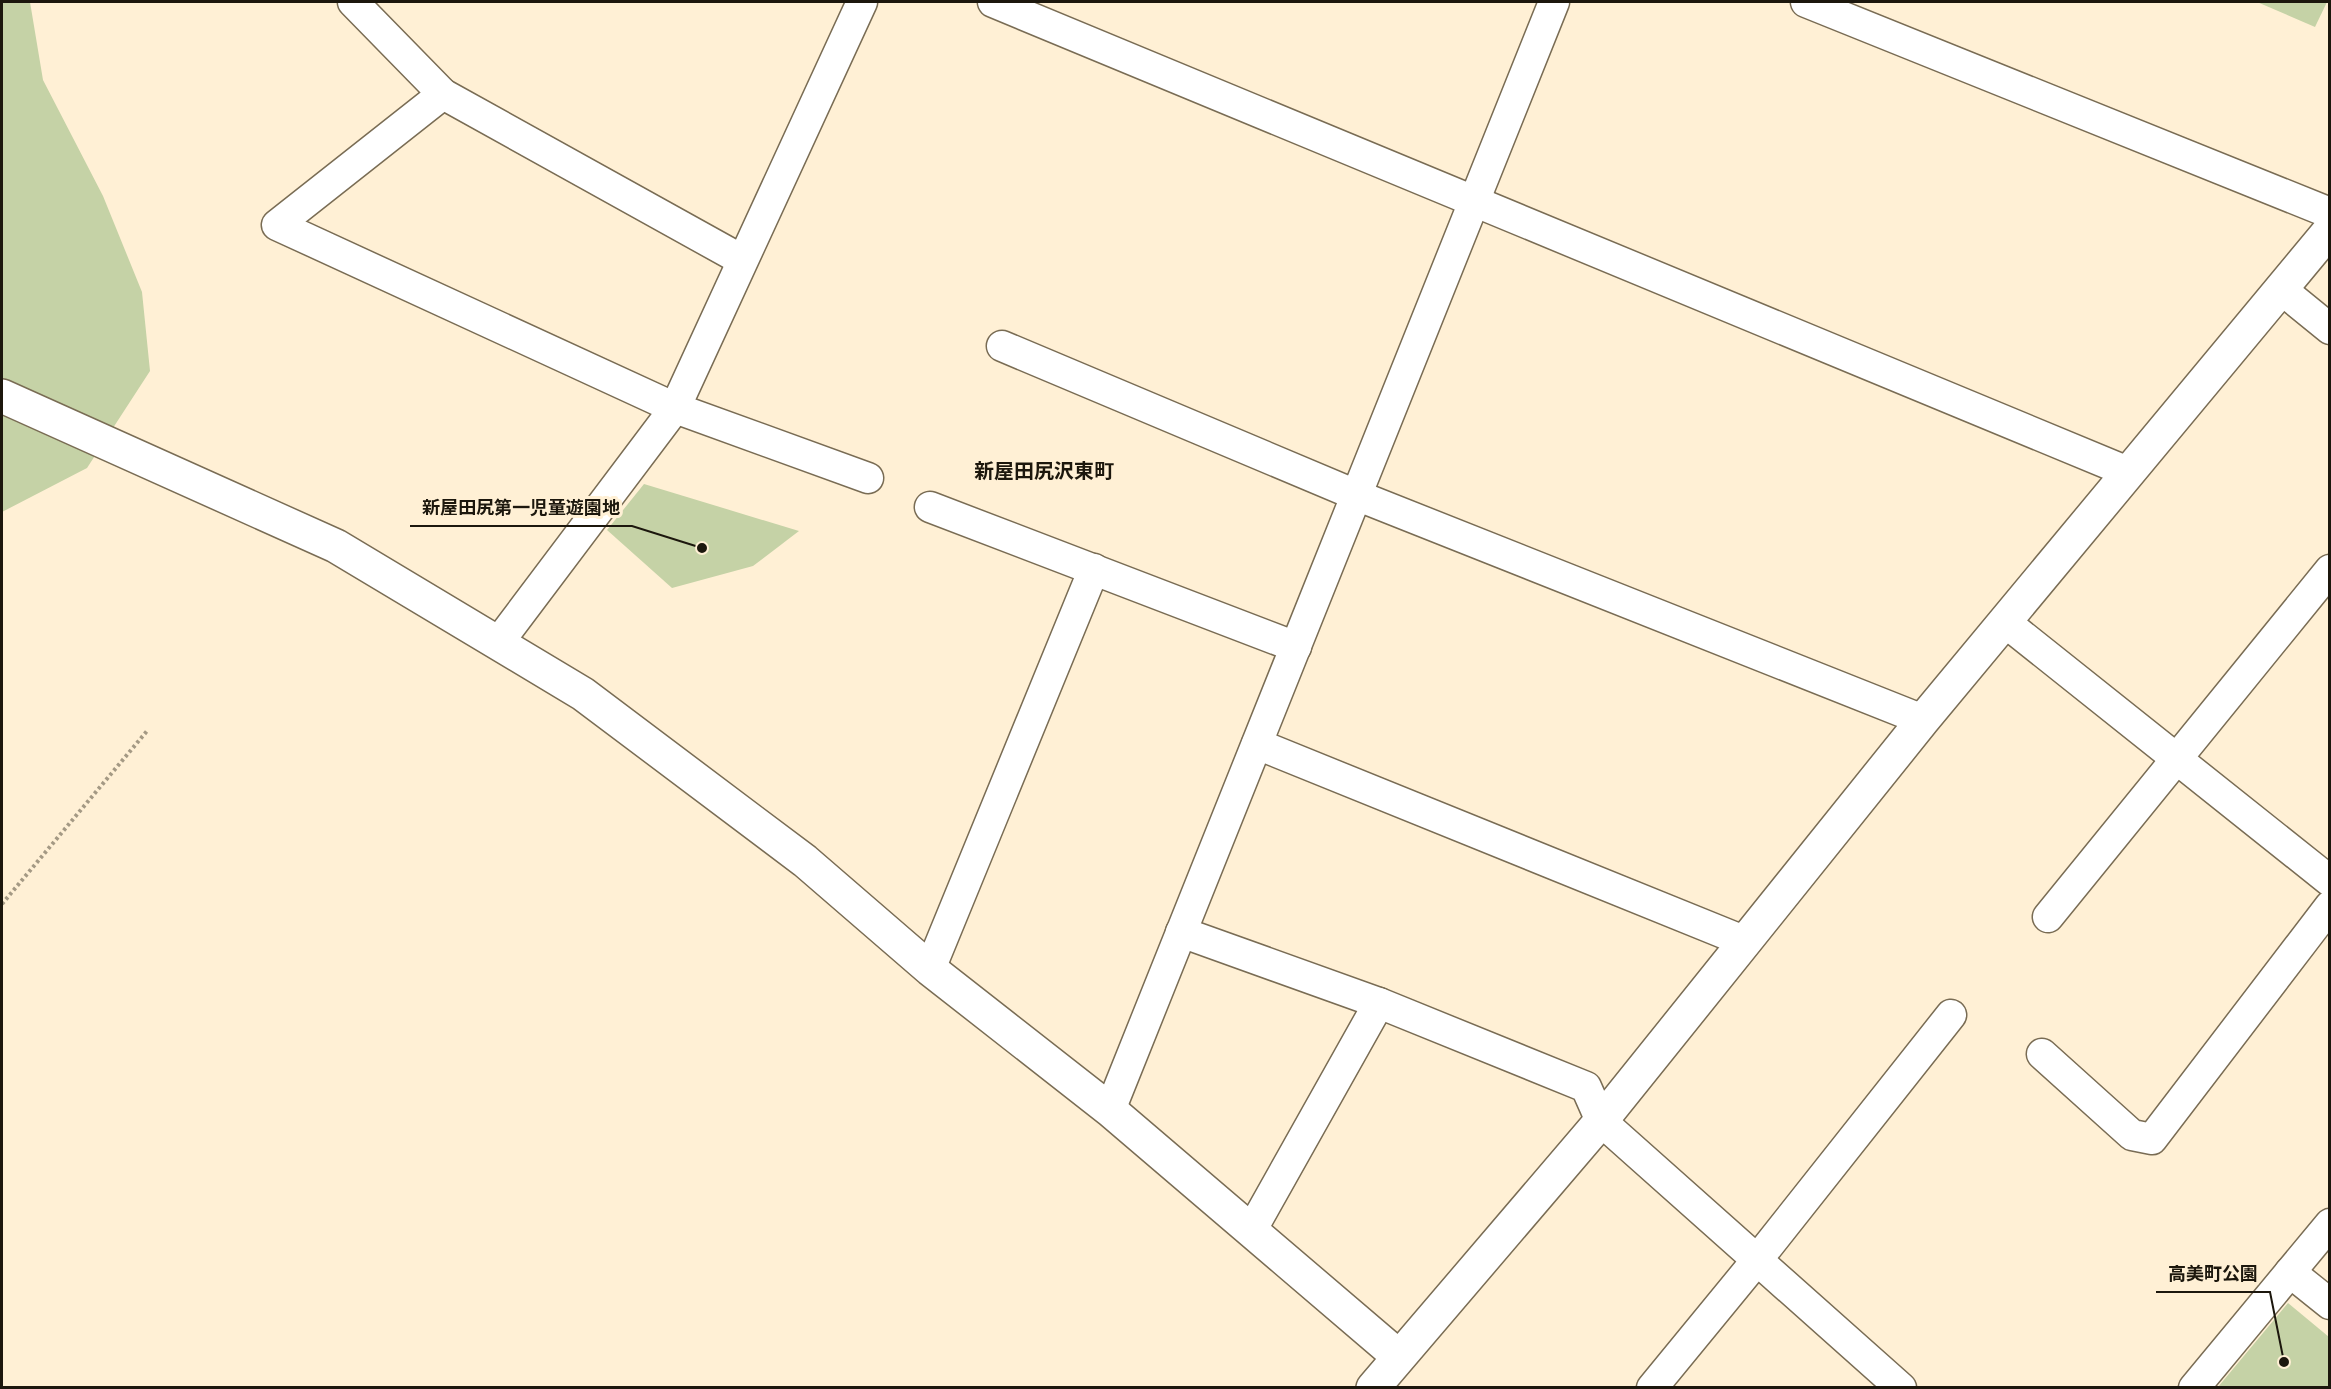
<svg xmlns="http://www.w3.org/2000/svg" width="2331" height="1389" viewBox="0 0 2331 1389" font-family="'DejaVu Sans','Noto Sans JP',sans-serif">
<rect width="100%" height="100%" fill="#fff0d5"/>
<g fill="#c5d2a6">
<path d="M2 2H30L43 80 103 196 142 292 150 371 87 468 2 512Z"/>
<path d="M2257 2H2327L2315 27Z"/>
<path d="M644 484 799 531 753 566 672 588 607 530Z"/>
<path d="M2288 1303 2329 1337V1387H2218Z"/>
</g>
<g fill="none" stroke-linecap="round" stroke-linejoin="round">
<defs>
<g id="street">
<path d="M353 2 443 94 742 260"/>
<path d="M993 2 2128 472"/>
<path d="M1806 2 2330 213"/>
<path d="M443 94 277 225 675 408 868 478"/>
<path d="M2281 289 2330 329"/>
<path d="M1002 346 1356 495 1923 720"/>
<path d="M930 507 1296 647"/>
<path d="M2005 622 2330 881"/>
<path d="M498 643 675 408 862 2"/>
<path d="M1257 744 1746 942"/>
<path d="M2048 917 2330 570"/>
<path d="M1181 932 1379 1003 1586 1087 1601 1121 1901 1388"/>
<path d="M930 969 1094 569"/>
<path d="M2042 1054 2132 1135 2152 1139 2330 906"/>
<path d="M1110 1110 1554 2"/>
<path d="M1251 1231 1379 1003"/>
<path d="M2290 1272 2330 1304"/>
<path d="M1652 1388 1757 1260 1951 1015"/>
<path d="M2194 1388 2330 1224"/>
</g>
<g id="secondary">
<path d="M2 396 336 546 583 694 805 861 930 969 1110 1110 1398 1356"/>
<path d="M1373 1388 1601 1121 1923 720 2330 230"/>
</g>
</defs>
<use href="#street" stroke="#796c54" stroke-width="33"/>
<use href="#secondary" stroke="#796c54" stroke-width="36"/>
<path stroke="#a49984" stroke-width="4" stroke-dasharray="3 3" stroke-linecap="butt" d="M2 904 147 731"/>
<use href="#street" stroke="#fff" stroke-width="30"/>
<use href="#secondary" stroke="#fff" stroke-width="33"/>
</g>
<g text-anchor="middle" dominant-baseline="central" stroke-width="6" stroke-linejoin="round" paint-order="stroke">
<g font-size="20" font-weight="bold" fill="#1c170d" stroke="#fff0d5">
<text x="1044" y="471">新屋田尻沢東町</text>
</g>
</g>
<path fill="none" stroke="#1c170d" stroke-width="2" d="M702 548L632 526H410M2284 1362L2270 1292H2156"/>
<g fill="#1c170d" stroke="#fff0d5" stroke-width="2">
<circle cx="702" cy="548" r="6"/>
<circle cx="2284" cy="1362" r="6"/>
</g>
<g font-size="18" text-anchor="middle" font-weight="bold" fill="#1c170d" stroke="#fff0d5" stroke-width="6" stroke-linejoin="round" paint-order="stroke">
<text x="521" y="514">新屋田尻第一児童遊園地</text>
<text x="2213" y="1280">高美町公園</text>
</g>
<rect width="2331" height="1389" fill="none" stroke="#1c170d" stroke-width="6"/>
</svg>
